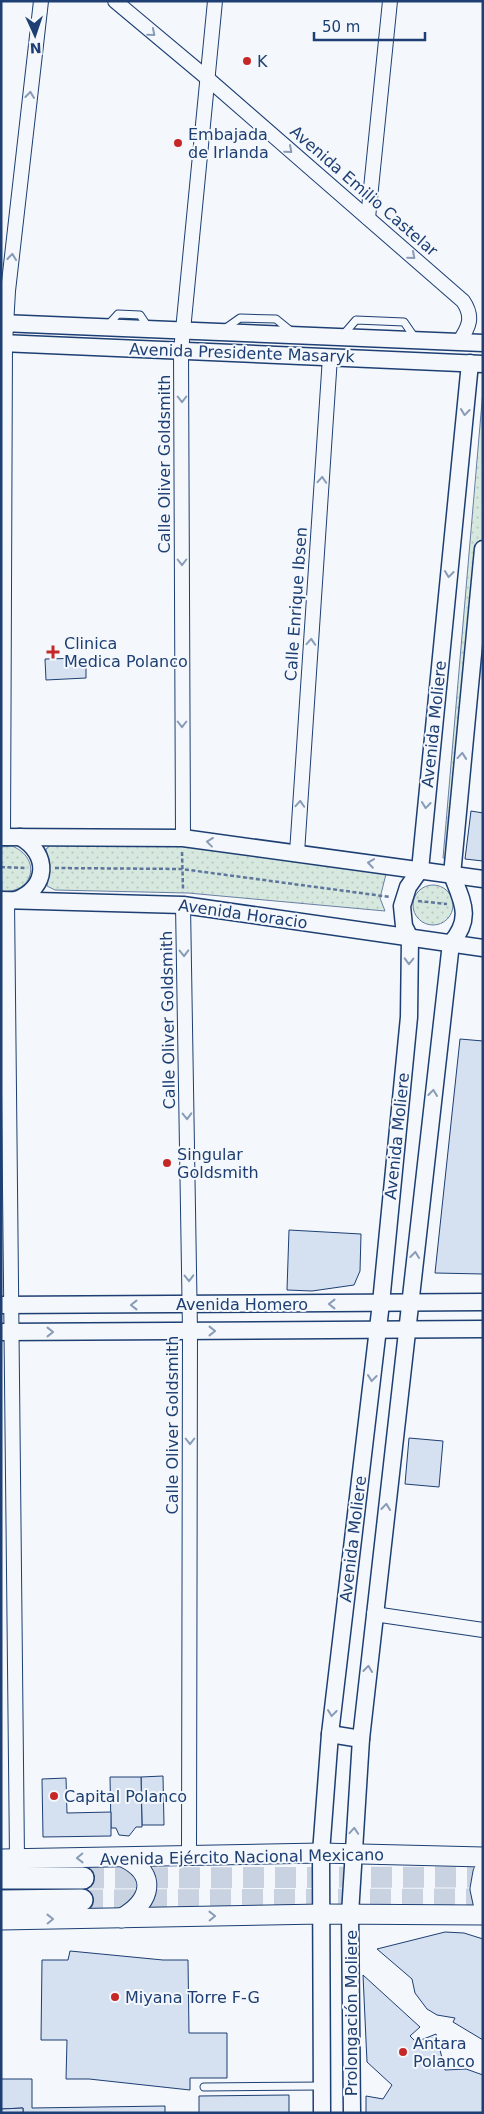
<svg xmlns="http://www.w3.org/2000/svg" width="484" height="2114" viewBox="0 0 484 2114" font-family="'DejaVu Sans',sans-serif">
<defs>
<pattern id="park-dots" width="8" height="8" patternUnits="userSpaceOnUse" patternTransform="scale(1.25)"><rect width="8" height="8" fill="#d7e8df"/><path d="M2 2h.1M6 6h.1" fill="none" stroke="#b8c8c3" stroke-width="1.8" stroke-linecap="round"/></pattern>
</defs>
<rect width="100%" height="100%" fill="#f4f7fb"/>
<g fill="url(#park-dots)" stroke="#687fa3">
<path d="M483 390V542L455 859 443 858Z"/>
<path d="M176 843 387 870 380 898 385 911 188 893 55 890 47 886 46 849 52 844Z"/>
<path d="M12 846C42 858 34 894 2 891L1 847Z"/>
<circle cx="433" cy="905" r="20"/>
</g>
<g fill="#d5e0f0" stroke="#1d3f73">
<path d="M86 658V678L46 680 45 659Z"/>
<path d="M471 811 483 813V861L465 859Z"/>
<path d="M460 1039 483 1041V1274L435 1273Z"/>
<path d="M289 1230 361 1234 360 1271 354 1285 312 1291 287 1290Z"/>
<path d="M409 1438 443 1441 439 1487 405 1484Z"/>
<path d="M163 1776 164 1825H142L141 1777Z"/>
<path d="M110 1777H141L142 1827H136L129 1836 119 1835 116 1828H111Z"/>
<path d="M66 1778 67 1813 111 1812V1836L43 1837 42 1779Z"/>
<path d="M445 1932 464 1933 483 1939V2040L453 2022 455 2018 437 2015 427 2009 415 1993 412 1979 377 1949Z"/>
<path d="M70 1951 163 1960H188L189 2033H227V2078H190V2090L89 2079H66L67 2040H41L42 1960H68Z"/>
<path d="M363 1975 420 2027 410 2036 416 2042 436 2034 445 2070 466 2069 483 2075V2113H366V2096L383 2099 392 2085 367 2062Z"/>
<path d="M1 2079H32V2108L165 2106V2113H23V2108L1 2109Z"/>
<path d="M289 2095V2113H199V2096Z"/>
<path d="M23 2108V2113H1V2109Z"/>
</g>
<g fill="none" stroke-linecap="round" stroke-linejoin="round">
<g stroke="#c9d2e0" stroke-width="21" stroke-dasharray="21 11" stroke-linecap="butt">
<path d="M83 1878 483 1877"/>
<path d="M82 1900 483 1899"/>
</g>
<defs>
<g id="service">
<path d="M108 325 118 314 140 315 148 327"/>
<path d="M223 330 240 318 276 319 292 332"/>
<path d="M343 335 356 320 404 322 415 338"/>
<path d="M204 2087 321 2086"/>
</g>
<g id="minor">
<path d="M115 1 207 78 463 301C474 317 469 327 459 342"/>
<path d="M368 218 390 1"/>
<path d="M3 837 5 343 8 291 41 1"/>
<path d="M183 838 181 351 215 1"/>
<path d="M297 853 330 357"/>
<path d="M7 900 17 1859"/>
<path d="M183 905 190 1331 189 1855"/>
<path d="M374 1614 483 1630"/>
</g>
<g id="tertiary">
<path d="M1 323 483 343"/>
<path d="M1 343 483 364"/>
<path d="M1 837 183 838 483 879"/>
<path d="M1 900 183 905 483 948"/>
<path d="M16 900C48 888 50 854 20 837"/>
<path d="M1 1305 483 1302"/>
<path d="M1 1332 483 1329"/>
<path d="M330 1734 361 1739"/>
<path d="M322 2113 321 1853 330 1734 381 1303 409 1017 410 938 404 926 402 906 408 887 420 870 470 363"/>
<path d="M352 2113 350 1914 361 1739 451 943C473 918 462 901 452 875L483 549"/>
</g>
<g id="secondary">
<path d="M1 1859 321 1853 483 1857"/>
<path d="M483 1872 480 1889 483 1903"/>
<path d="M122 1918C151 1901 158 1875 125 1858"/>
<path d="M1 1920 322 1914 483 1915"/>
</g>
<g id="primary">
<path d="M1 1878H83"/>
<path d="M1 1901 82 1900"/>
</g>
</defs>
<use href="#service" stroke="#1d3f73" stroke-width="9"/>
<use href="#minor" stroke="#1d3f73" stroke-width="16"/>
<use href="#tertiary" stroke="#1d3f73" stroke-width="19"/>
<use href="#secondary" stroke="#1d3f73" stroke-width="21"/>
<use href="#primary" stroke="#1d3f73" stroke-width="24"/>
<g stroke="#5e769c" stroke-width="2.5" stroke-dasharray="4 2.5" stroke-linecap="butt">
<path d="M182 852 183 889"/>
<path d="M1 867 27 868"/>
<path d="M55 868 182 869 390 897"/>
<path d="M418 901 447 904"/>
</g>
<use href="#service" stroke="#f4f7fb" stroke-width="7"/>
<use href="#minor" stroke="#f4f7fb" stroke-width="14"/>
<use href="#tertiary" stroke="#f4f7fb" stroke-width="16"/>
<use href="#secondary" stroke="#f4f7fb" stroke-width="19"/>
<use href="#primary" stroke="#f4f7fb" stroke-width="21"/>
</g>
<defs><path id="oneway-chevron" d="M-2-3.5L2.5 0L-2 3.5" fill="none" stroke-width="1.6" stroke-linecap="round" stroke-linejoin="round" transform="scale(1.25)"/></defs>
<g stroke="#889bb7">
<use href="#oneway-chevron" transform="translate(152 33) rotate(40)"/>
<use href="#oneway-chevron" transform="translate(30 95) rotate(-84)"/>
<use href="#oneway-chevron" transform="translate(289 150) rotate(41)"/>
<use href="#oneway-chevron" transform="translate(412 256) rotate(41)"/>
<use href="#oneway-chevron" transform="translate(12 257) rotate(-84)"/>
<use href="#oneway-chevron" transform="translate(182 399) rotate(90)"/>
<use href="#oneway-chevron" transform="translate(465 412) rotate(96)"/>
<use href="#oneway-chevron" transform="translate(322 480) rotate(-86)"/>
<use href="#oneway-chevron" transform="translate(182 562) rotate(90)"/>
<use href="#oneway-chevron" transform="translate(449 574) rotate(96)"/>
<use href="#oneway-chevron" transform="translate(311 642) rotate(-86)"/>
<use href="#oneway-chevron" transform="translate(182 724) rotate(90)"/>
<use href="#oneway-chevron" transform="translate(462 756) rotate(-85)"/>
<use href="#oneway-chevron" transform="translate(300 804) rotate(-86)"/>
<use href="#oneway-chevron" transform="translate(426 805) rotate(96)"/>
<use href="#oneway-chevron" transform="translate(210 842) rotate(-173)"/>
<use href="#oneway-chevron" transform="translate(371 863) rotate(-172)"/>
<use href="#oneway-chevron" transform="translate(184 953) rotate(89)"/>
<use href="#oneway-chevron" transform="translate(409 961) rotate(91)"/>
<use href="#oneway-chevron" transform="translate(433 1093) rotate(-83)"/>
<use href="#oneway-chevron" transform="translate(187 1116) rotate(89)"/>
<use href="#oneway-chevron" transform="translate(415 1255) rotate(-83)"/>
<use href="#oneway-chevron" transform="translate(189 1278) rotate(89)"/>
<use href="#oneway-chevron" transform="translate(332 1304) rotate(180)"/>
<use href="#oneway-chevron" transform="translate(134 1305) rotate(180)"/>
<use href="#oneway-chevron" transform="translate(212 1331)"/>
<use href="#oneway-chevron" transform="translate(50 1332)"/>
<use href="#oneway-chevron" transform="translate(372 1378) rotate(97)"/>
<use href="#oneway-chevron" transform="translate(190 1441) rotate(90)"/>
<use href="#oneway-chevron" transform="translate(386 1507) rotate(-84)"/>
<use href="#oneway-chevron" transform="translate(368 1669) rotate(-84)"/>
<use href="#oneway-chevron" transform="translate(332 1713) rotate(97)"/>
<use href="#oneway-chevron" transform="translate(354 1831) rotate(-86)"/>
<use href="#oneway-chevron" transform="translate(80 1858) rotate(179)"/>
<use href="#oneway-chevron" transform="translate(212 1916) rotate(-1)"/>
<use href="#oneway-chevron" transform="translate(50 1919) rotate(-1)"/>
</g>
<g fill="#c62828" stroke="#f4f7fb" stroke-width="2">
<circle cx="247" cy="61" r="5"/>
<circle cx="178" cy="143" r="5"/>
<path d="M50.5 644.5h5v5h5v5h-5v5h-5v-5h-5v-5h5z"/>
<circle cx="167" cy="1163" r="5"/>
<circle cx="54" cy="1796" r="5"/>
<circle cx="115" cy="1997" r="5"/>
<circle cx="403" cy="2052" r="5"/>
</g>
<g text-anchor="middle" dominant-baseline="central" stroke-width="4" stroke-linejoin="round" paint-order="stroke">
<g font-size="16" fill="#1d3f73" stroke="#f4f7fb" text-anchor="start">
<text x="257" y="61">K</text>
<text x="188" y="134">Embajada<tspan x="188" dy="18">de Irlanda</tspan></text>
<text x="64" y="643">Clinica<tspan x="64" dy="18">Medica Polanco</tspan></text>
<text x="177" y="1154">Singular<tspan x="177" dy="18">Goldsmith</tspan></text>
<text x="64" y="1796">Capital Polanco</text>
<text x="125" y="1997">Miyana Torre F-G</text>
<text x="413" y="2043">Antara<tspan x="413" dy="18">Polanco</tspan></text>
</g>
<g font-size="16" fill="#1d3f73" stroke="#f4f7fb">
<text transform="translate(364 191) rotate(41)">Avenida Emilio Castelar</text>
<text transform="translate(242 353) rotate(2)">Avenida Presidente Masaryk</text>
<text transform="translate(164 464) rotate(-90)">Calle Oliver Goldsmith</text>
<text transform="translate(296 604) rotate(-86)">Calle Enrique Ibsen</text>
<text transform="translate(434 724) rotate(-84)">Avenida Moliere</text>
<text transform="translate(243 914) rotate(8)">Avenida Horacio</text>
<text transform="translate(168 1020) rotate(-91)">Calle Oliver Goldsmith</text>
<text transform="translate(397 1136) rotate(-84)">Avenida Moliere</text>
<text x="242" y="1304">Avenida Homero</text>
<text transform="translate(172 1425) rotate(-90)">Calle Oliver Goldsmith</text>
<text transform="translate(353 1539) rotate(-83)">Avenida Moliere</text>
<text transform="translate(242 1857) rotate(-1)">Avenida Ejército Nacional Mexicano</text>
<text transform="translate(351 2013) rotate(-90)">Prolongación Moliere</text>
</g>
</g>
<rect width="484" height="2114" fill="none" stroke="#1d3f73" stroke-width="5"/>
<g transform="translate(35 35) rotate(177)" stroke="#f4f7fb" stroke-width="4" paint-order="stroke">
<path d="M0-4L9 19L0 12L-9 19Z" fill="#1d3f73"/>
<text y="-8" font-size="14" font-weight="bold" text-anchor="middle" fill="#1d3f73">N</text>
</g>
<path d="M314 32v8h111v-8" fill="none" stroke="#1d3f73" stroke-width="2.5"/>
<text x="322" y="32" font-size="15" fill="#1d3f73" stroke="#f4f7fb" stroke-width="4" paint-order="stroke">50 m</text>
</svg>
